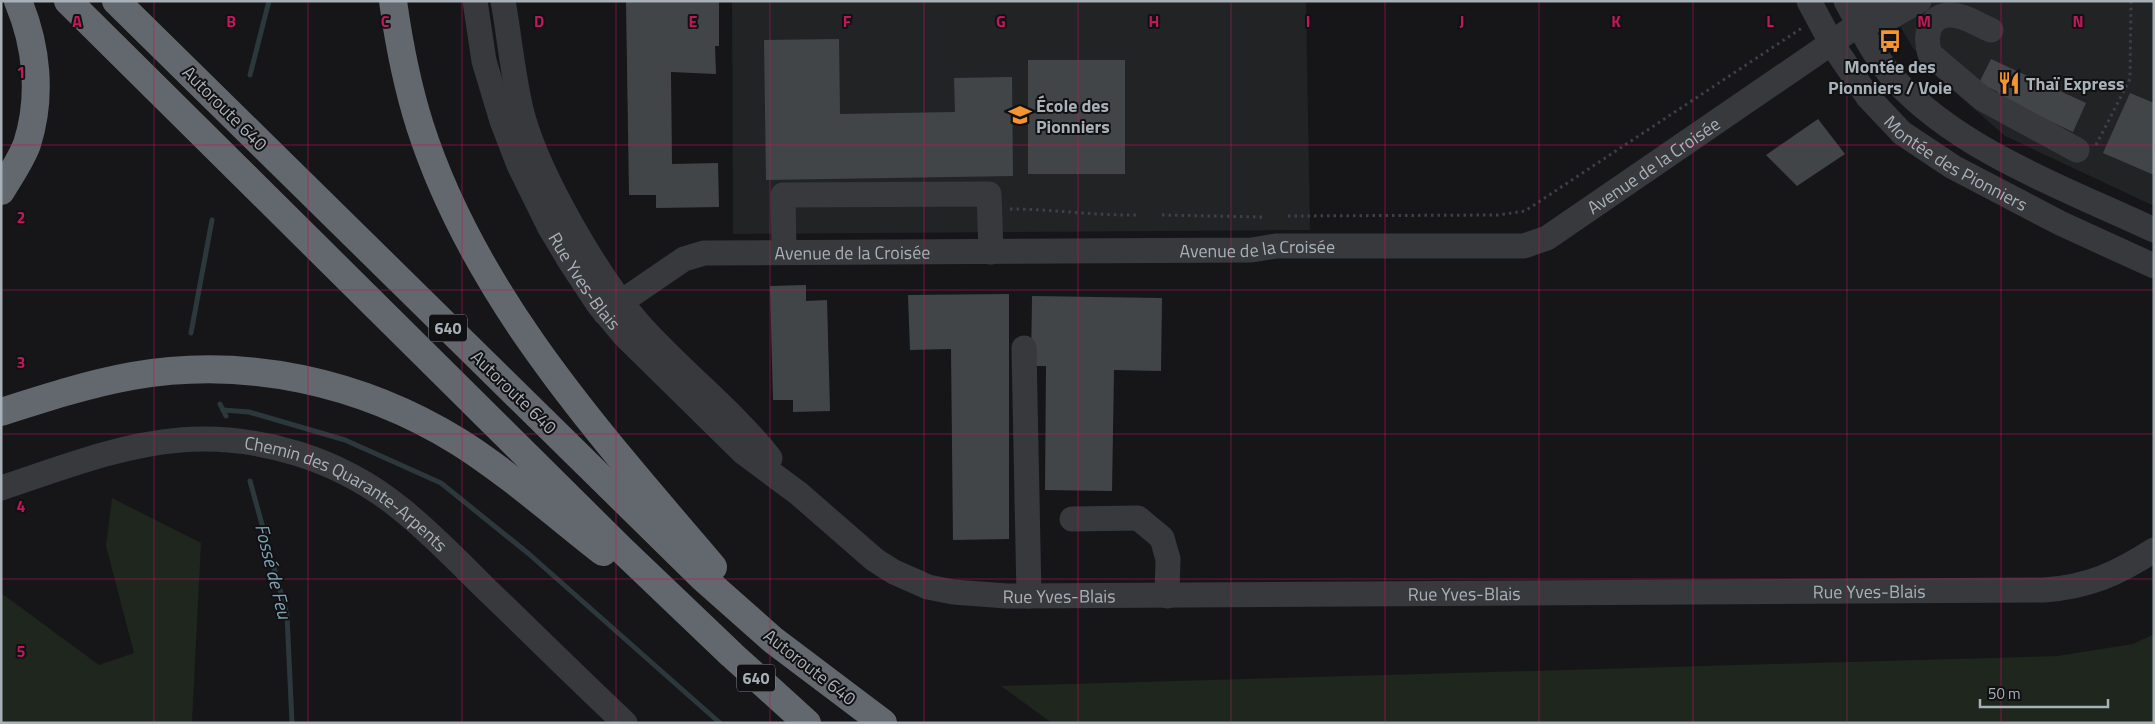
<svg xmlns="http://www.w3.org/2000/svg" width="2155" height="724" viewBox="0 0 2155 724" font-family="'Titillium Web',sans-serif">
<rect width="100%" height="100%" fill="#161618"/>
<g fill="#222325">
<path d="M732 1H1306L1310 230 733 234Z"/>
<path d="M1885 1H2154V206L2005 136 1940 79 1913 48Z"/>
</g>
<g fill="#1e261e">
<path d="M112 498 201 543 192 723H1V593L99 665 134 653 106 546Z"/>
<path d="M2154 634V723H1052L1001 686 2057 656 2133 644Z"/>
</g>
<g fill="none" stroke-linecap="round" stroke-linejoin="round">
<g stroke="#2c383c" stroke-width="5">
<path d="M250 75 269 1"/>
<path d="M191 333 212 220"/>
<path d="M220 404 226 416"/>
<path d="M223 410 249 412 345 440 441 483 529 554 720 723"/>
<path d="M250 481 287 615 292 723"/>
</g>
</g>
<g fill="#424548">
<path d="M626 1H719V46H715L716 74 671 72 672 164 718 163 719 207 656 208V195H629Z"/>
<path d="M839 39 840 114 955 112 954 78 1012 77 1013 176 766 180 764 40Z"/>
<path d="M1991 59 2086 103 2073 132 1996 96 1998 92 1979 83Z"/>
<rect x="1028" y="60" width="97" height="114"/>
<path d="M2130 93 2154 103V175L2103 153Z"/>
<path d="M1818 119 1845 154 1797 186 1766 155Z"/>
<path d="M806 285V301L827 300 830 411 793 412V400H773L770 286Z"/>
<path d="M1009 294V539L953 540 951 349 910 350 908 295Z"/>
<path d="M1032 296 1162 298 1161 371 1114 370 1112 491 1045 490 1046 366H1031Z"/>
</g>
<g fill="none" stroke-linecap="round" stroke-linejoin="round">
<g stroke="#3d4044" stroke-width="3" stroke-dasharray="2.5 4" stroke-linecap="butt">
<path d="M2096 145 2130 79 2131 1"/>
<path d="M1010 209C1053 209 1096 216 1139 215"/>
<path d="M1162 215 1263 217"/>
<path d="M1288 216 1498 215 1525 211 1802 28"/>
</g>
<g stroke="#37393d" stroke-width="25">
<path id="s1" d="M475 1 484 61 502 121 519 165 549 226 571 263 598 304 624 335 744 453 798 493 875 560 894 572 928 587 953 592 1007 596 2044 590C2088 587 2117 574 2154 550"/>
<path d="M503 1C510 39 513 80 523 117 540 177 598 278 640 325 681 371 731 409 770 458"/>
<path id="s2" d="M1809 1 1832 44 1868 97 1902 133 1953 167 2060 223 2154 266"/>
<path d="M1846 1C1860 26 1874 57 1894 79 1961 152 2065 188 2154 230"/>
<path d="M1859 24 1891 17 1919 1"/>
<path d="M1991 30C1981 26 1972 20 1962 17 1934 8 1922 30 1930 54L1983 99 2077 150"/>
<path d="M784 251 783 195 989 194 991 252"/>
<path id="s3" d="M605 313 684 259 704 253 1252 250 1276 246H1524L1547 238 1859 24 1878 1"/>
<path d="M1024 348 1029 596"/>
<path id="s4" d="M1 488C59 469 119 445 180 440 259 434 340 459 401 509 431 533 457 560 484 587 531 632 577 678 625 723"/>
<path d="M1072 519 1138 518 1162 538 1168 559 1167 596"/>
</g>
<g stroke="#63686e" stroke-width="28">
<path d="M68 1 622 550 732 655 807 723"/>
<path d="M116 1 703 578 773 640 883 723"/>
<path d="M393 1C399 44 407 85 420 126 475 297 599 433 713 567"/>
<path d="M1 191C10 176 21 160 27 144 42 97 37 46 18 1"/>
<path d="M1 412C45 398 88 384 132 376 246 356 362 382 459 442 508 473 557 516 603 552"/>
</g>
</g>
<path fill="none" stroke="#c2185b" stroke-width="1" stroke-opacity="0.55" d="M154 1V723M308 1V723M462 1V723M616 1V723M770 1V723M924 1V723M1078 1V723M1231 1V723M1385 1V723M1539 1V723M1693 1V723M1847 1V723M2001 1V723M1 145H2154M1 290H2154M1 434H2154M1 579H2154"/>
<defs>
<symbol id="bus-bare" viewBox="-9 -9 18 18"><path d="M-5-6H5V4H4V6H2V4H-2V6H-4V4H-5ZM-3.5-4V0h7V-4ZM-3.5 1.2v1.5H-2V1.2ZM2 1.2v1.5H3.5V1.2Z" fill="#f69430" stroke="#111113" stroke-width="2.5" paint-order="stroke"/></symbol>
<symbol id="restaurant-bare" viewBox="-9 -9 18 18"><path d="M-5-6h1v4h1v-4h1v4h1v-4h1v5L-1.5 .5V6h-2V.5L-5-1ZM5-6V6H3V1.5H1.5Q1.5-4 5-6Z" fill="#f69430" stroke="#111113" stroke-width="2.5" paint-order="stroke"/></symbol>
<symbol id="school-bare" viewBox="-9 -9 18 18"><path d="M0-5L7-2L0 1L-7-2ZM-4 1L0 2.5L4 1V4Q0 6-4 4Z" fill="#f69430" stroke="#111113" stroke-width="2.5" paint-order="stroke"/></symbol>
</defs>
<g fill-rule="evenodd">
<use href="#bus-bare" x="1874" y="25" width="32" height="32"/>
<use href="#restaurant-bare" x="1993" y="67" width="32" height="32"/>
<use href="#school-bare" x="1004" y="99" width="32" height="32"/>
</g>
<g text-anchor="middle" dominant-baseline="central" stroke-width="4" stroke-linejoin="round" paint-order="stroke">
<g fill="#111113" stroke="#7b8086" stroke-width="1">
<rect x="429" y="314.5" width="38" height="27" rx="4"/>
<rect x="737" y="664.5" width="38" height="27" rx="4"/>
</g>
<g font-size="16" font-weight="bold" fill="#a8b0b8">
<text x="448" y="328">640</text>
<text x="756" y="678">640</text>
</g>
<g font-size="18" font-weight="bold" fill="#a8b0b8" stroke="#111113" text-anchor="start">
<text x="1890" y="66" text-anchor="middle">Montée des<tspan x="1890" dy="21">Pionniers / Voie</tspan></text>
<text x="2026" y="83">Thaï Express</text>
<text x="1036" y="105">École des<tspan x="1036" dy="21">Pionniers</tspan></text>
</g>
<g font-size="18" fill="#a8b0b8" stroke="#111113">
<text transform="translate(225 108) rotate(45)">Autoroute 640</text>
<text stroke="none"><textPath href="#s2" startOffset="224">Montée des Pionniers</textPath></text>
<text stroke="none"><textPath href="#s3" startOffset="1090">Avenue de la Croisée</textPath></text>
<text stroke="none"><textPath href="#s3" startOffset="670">Avenue de la Croisée</textPath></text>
<text stroke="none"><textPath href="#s3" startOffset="265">Avenue de la Croisée</textPath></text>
<text stroke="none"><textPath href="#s1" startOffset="304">Rue Yves-Blais</textPath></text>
<text transform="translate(514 392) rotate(44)">Autoroute 640</text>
<text stroke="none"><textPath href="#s4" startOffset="366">Chemin des Quarante-Arpents</textPath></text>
<text stroke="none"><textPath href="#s1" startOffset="1710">Rue Yves-Blais</textPath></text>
<text stroke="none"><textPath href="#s1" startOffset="1305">Rue Yves-Blais</textPath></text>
<text stroke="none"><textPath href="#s1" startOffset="900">Rue Yves-Blais</textPath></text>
<text transform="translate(810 667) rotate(38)">Autoroute 640</text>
</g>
<g font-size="19" font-style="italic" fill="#7ea3b4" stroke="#111113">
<text transform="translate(274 571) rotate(76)">Fossé de Feu</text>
</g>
</g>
<g font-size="16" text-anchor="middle" font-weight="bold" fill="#c2185b" stroke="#111113" stroke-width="4" stroke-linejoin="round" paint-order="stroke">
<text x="77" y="27">A</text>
<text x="231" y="27">B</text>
<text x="385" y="27">C</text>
<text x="539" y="27">D</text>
<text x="693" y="27">E</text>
<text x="847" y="27">F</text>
<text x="1001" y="27">G</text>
<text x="1154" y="27">H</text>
<text x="1308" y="27">I</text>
<text x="1462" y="27">J</text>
<text x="1616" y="27">K</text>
<text x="1770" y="27">L</text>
<text x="1924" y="27">M</text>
<text x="2078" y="27">N</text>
<text x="21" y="78">1</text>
<text x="21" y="223">2</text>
<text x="21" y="368">3</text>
<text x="21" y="512">4</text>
<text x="21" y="657">5</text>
</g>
<rect width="2155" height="724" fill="none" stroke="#a8b0b8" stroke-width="5"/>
<path d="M1980 699v8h128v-8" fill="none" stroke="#a8b0b8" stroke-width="2.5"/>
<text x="1988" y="699" font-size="15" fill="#a8b0b8" stroke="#111113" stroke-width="4" paint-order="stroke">50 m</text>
</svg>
